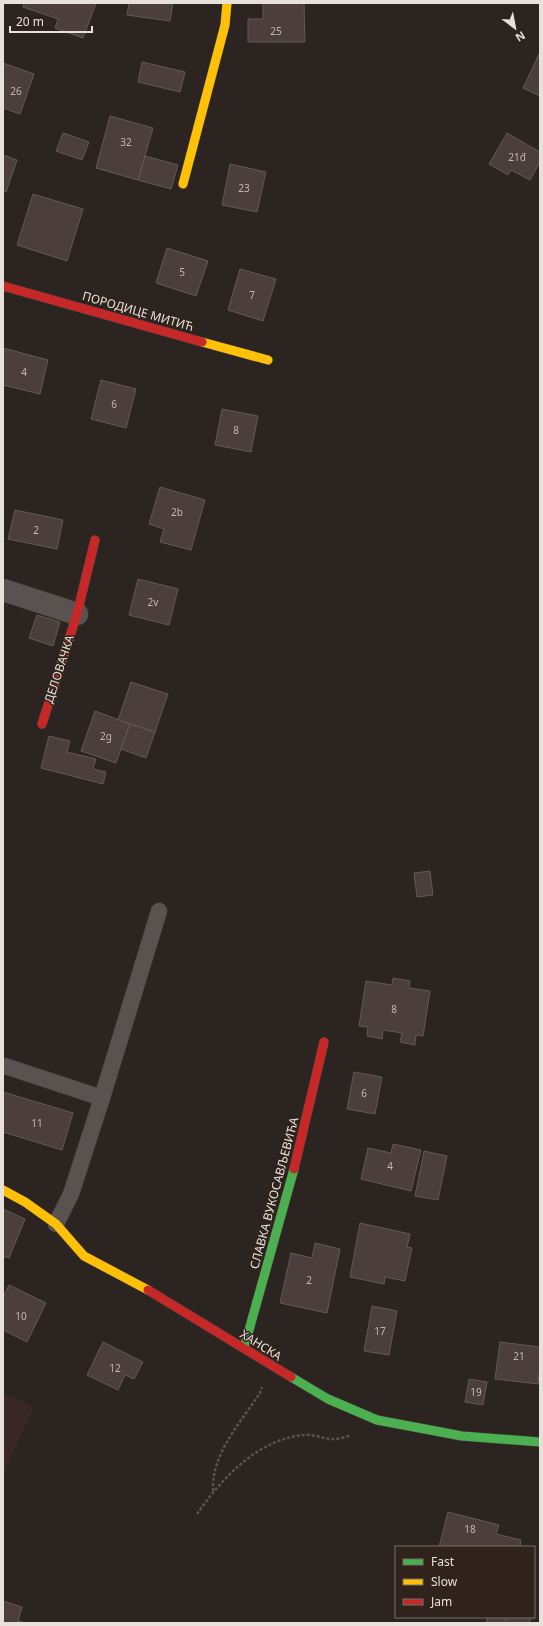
<svg xmlns="http://www.w3.org/2000/svg" width="543" height="1626" viewBox="0 0 543 1626" font-family="'Noto Sans',sans-serif">
<rect width="100%" height="100%" fill="#2b2420"/>
<path fill="#392726" d="M3 1393 34 1407 3 1475Z"/>
<g fill="#4b3e3b" stroke="#605a58">
<path d="M24 3H96L83 38 55 28 58 19 23 7Z"/>
<path d="M129 3H173L170 21 127 15Z"/>
<path d="M263 3H304L305 42H248V19H263Z"/>
<path d="M540 52V96L523 88Z"/>
<path d="M142 62 185 72 180 92 138 82Z"/>
<path d="M3 63 34 74 20 114 3 108Z"/>
<path d="M110 116 153 128 138 180 96 168Z"/>
<path d="M63 133 89 142 82 160 56 151Z"/>
<path d="M507 133 540 152V162L530 180 511 170 508 175 489 164Z"/>
<path d="M3 155 17 160 6 192 3 191Z"/>
<path d="M145 156 178 165 171 189 138 180Z"/>
<path d="M230 164 266 172 257 212 222 205Z"/>
<path d="M33 194 83 209 67 261 17 245Z"/>
<path d="M167 248 208 261 196 296 156 283Z"/>
<path d="M240 269 276 279 263 321 228 310Z"/>
<path d="M3 348 48 360 40 394 3 385Z"/>
<path d="M101 380 136 389 126 428 91 419Z"/>
<path d="M222 409 258 416 251 452 215 445Z"/>
<path d="M160 487 205 500 191 550 160 542 164 529 149 524Z"/>
<path d="M15 510 63 520 57 549 8 539Z"/>
<path d="M138 579 178 589 169 625 129 615Z"/>
<path d="M37 615 60 622 53 646 29 638Z"/>
<path d="M131 682 168 694 155 732 118 720Z"/>
<path d="M95 711 130 724 116 763 81 751Z"/>
<path d="M130 724 155 732 146 758 121 749Z"/>
<path d="M49 736 70 741 67 752 96 759 93 769 106 772 103 784 41 768Z"/>
<path d="M430 871 433 895 417 897 414 873Z"/>
<path d="M393 978 410 981 409 988 430 991 423 1036 416 1035 415 1045 400 1042 402 1033 383 1030 382 1039 367 1036 368 1027 359 1026 366 981 392 985Z"/>
<path d="M354 1072 382 1077 375 1114 347 1109Z"/>
<path d="M3 1092 73 1113 62 1150 3 1132Z"/>
<path d="M393 1144 421 1150 411 1191 361 1179 368 1148 391 1153Z"/>
<path d="M424 1151 447 1156 438 1200 415 1196Z"/>
<path d="M3 1209 25 1219 9 1258 3 1256Z"/>
<path d="M360 1223 410 1234 407 1247 412 1248 405 1281 385 1277 384 1284 350 1277Z"/>
<path d="M315 1243 340 1249 327 1313 280 1303 291 1253 312 1258Z"/>
<path d="M9 1285 46 1303 27 1342 3 1330V1297Z"/>
<path d="M372 1306 397 1311 389 1355 364 1351Z"/>
<path d="M103 1342 143 1362 134 1379 125 1375 118 1390 87 1375Z"/>
<path d="M500 1342 540 1347V1366L538 1384 495 1379Z"/>
<path d="M469 1379 487 1382 483 1405 465 1402Z"/>
<path d="M448 1512 499 1525 496 1534 521 1540 520 1547H439Z"/>
<path d="M3 1601 22 1607 18 1621 26 1623H3Z"/>
<path d="M488 1617H507L505 1623H486Z"/>
<path d="M507 1617H528L531 1618 529 1623H505Z"/>
</g>
<g fill="none" stroke-linecap="round" stroke-linejoin="round">
<defs>
<g id="lane">
<path d="M5 1066 102 1098"/>
<path d="M56 1224 71 1194 102 1098 159 911"/>
</g>
<path id="street" d="M3 590 77 614"/>
<g id="fast">
<path d="M244 1348 294 1169"/>
<path d="M291 1377 328 1399 377 1420 462 1436 540 1442"/>
</g>
<g id="slow">
<path d="M183 184 225 25 227 3"/>
<path d="M202 342 268 360"/>
<path d="M3 1190 25 1202 56 1224 84 1256 148 1290"/>
</g>
<g id="jam">
<path d="M3 286 202 342"/>
<path d="M42 724 77 614 95 540"/>
<path d="M294 1169 324 1042"/>
<path d="M148 1290 291 1377"/>
</g>
</defs>
<use href="#lane" stroke="#46403d" stroke-width="17"/>
<use href="#street" stroke="#46403d" stroke-width="23"/>
<use href="#fast" stroke="#46403d" stroke-width="10"/>
<use href="#slow" stroke="#46403d" stroke-width="10"/>
<use href="#jam" stroke="#46403d" stroke-width="10"/>
<g stroke="#585350" stroke-width="2.5" stroke-dasharray="3 2" stroke-linecap="butt">
<path d="M213 1491C211 1454 241 1422 260 1393L262 1387"/>
<path d="M197 1514C222 1478 258 1439 304 1435 313 1434 322 1438 331 1439 337 1440 344 1437 349 1436"/>
</g>
<use href="#lane" stroke="#585350" stroke-width="16"/>
<use href="#street" stroke="#585350" stroke-width="22"/>
<use href="#fast" stroke="#4caf50" stroke-width="9"/>
<use href="#slow" stroke="#ffc107" stroke-width="9"/>
<use href="#jam" stroke="#c62828" stroke-width="9"/>
</g>
<g text-anchor="middle" dominant-baseline="central" stroke-width="3" stroke-linejoin="round" paint-order="stroke">
<g font-size="10" fill="#c1b8b3">
<text x="276" y="31">25</text>
<text x="16" y="91">26</text>
<text x="126" y="142">32</text>
<text x="517" y="157">21đ</text>
<text x="244" y="188">23</text>
<text x="182" y="272">5</text>
<text x="252" y="295">7</text>
<text x="24" y="372">4</text>
<text x="114" y="404">6</text>
<text x="236" y="430">8</text>
<text x="177" y="512">2b</text>
<text x="36" y="530">2</text>
<text x="153" y="602">2v</text>
<text x="106" y="736">2g</text>
<text x="394" y="1009">8</text>
<text x="364" y="1093">6</text>
<text x="37" y="1123">11</text>
<text x="390" y="1166">4</text>
<text x="309" y="1280">2</text>
<text x="21" y="1316">10</text>
<text x="380" y="1331">17</text>
<text x="519" y="1356">21</text>
<text x="115" y="1368">12</text>
<text x="476" y="1392">19</text>
<text x="470" y="1529">18</text>
</g>
<g font-size="12" fill="#e8e0db" stroke="#2f231c">
<text transform="translate(138 311) rotate(16)">ПОРОДИЦЕ МИТИЋ</text>
<text transform="translate(59 669) rotate(-72)">ДЕЛОВАЧКА</text>
<text transform="translate(274 1193) rotate(-75)">СЛАВКА ВУКОСАВЉЕВИЋА</text>
<text transform="translate(261 1345) rotate(32)">ХАНСКА</text>
</g>
</g>
<rect width="543" height="1626" fill="none" stroke="#e8e0db" stroke-width="8"/>
<rect x="395" y="1546" width="140" height="72" fill="#2f231c" stroke="#796f68"/>
<rect x="403" y="1559" width="20" height="6" fill="#4caf50" stroke="#796f68"/>
<text x="431" y="1566" font-size="12" fill="#e8e0db">Fast</text>
<rect x="403" y="1579" width="20" height="6" fill="#ffc107" stroke="#796f68"/>
<text x="431" y="1586" font-size="12" fill="#e8e0db">Slow</text>
<rect x="403" y="1599" width="20" height="6" fill="#c62828" stroke="#796f68"/>
<text x="431" y="1606" font-size="12" fill="#e8e0db">Jam</text>
<g transform="translate(515 28) rotate(148)" stroke="#2f231c" stroke-width="3" paint-order="stroke">
<path d="M0-3L7 15L0 10L-7 15Z" fill="#e8e0db"/>
<text y="-6" font-size="11" font-weight="bold" text-anchor="middle" fill="#e8e0db">N</text>
</g>
<path d="M10 26v6h82v-6" fill="none" stroke="#e8e0db" stroke-width="2"/>
<text x="16" y="26" font-size="12" fill="#e8e0db" stroke="#2f231c" stroke-width="3" paint-order="stroke">20 m</text>
</svg>
